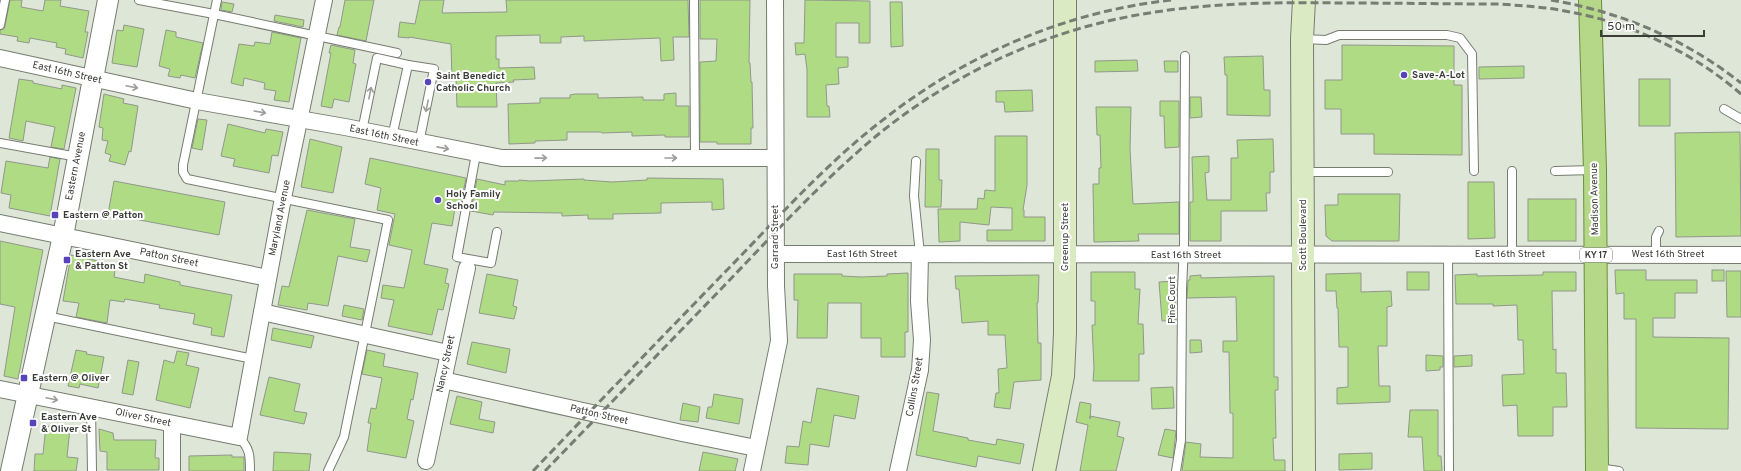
<svg xmlns="http://www.w3.org/2000/svg" width="1741" height="471" viewBox="0 0 1741 471" font-family="Overpass,sans-serif">
<rect width="100%" height="100%" fill="#dee6d7"/>
<g fill="#b0db85" stroke="#90988a">
<path d="M10 0H22L21 7 43 11 45 0H61L60 6 89 11 85 32H88L83 58 65 54 66 49 56 47 57 43 30 38 29 43 17 41 18 37 0 34V30L4 29 5 26Z"/>
<path d="M345 0H374L366 41 337 35 339 27H340Z"/>
<path d="M420 0H444L442 13 507 12 506 0H688L689 37H673L674 60 661 61 660 38 584 41V36L561 37V43H540V35L496 36V59H499V68L534 67 535 79 513 80 514 82 496 83 497 107H457L456 80H452L451 44 409 37V38L398 37 400 22 415 24Z"/>
<path d="M700 0H750L749 63H750L751 82H752L753 128H751V144H717V142H700V62L716 61 717 39H700Z"/>
<path d="M805 0 870 1V43H859V23H836V57H848V67L838 68 839 84 826 85 827 106H829L830 117H807V69L805 54 796 55 795 43H804Z"/>
<path d="M222 2 234 4 232 12 221 10Z"/>
<path d="M890 2H902L903 46 891 47Z"/>
<path d="M275 15 304 20 303 27 274 21Z"/>
<path d="M124 25 144 29 137 67 112 63 117 30 123 31Z"/>
<path d="M166 30 176 32V37L203 43 195 78 181 75 180 78 168 76 170 69 159 66Z"/>
<path d="M272 32 301 38 289 102 274 100 276 91 264 89 265 83 244 78 243 86 231 83 239 44 254 46 255 42 270 44Z"/>
<path d="M331 45 355 50 353 63 356 64 349 102 334 99 332 108 321 106 331 53H329Z"/>
<path d="M1342 45 1454 46V85H1462V155L1374 154V134H1341V109H1325V80H1342Z"/>
<path d="M1263 56 1264 90H1270V116L1227 115V75H1225L1224 57Z"/>
<path d="M1137 60 1138 71 1095 72V61Z"/>
<path d="M1164 61H1178V72H1165Z"/>
<path d="M1524 66V78L1479 79V67Z"/>
<path d="M19 79 33 81V83L62 89V85L76 88 64 149 51 147 55 127 26 121 23 141 9 138Z"/>
<rect x="1639" y="79" width="31" height="47"/>
<path d="M1032 90 1033 111 1005 112 1004 102H996V91Z"/>
<path d="M676 93V106H689V137H665V135L632 136V132L602 133 601 132H567V140L535 141V143L509 144 508 104 540 103V98H570V95L575 94H598V98L643 97V100H664V94Z"/>
<path d="M104 94 124 99 123 103 138 106 131 152 129 151 125 165 109 161 111 155 105 153 108 141 102 140 103 128 99 127Z"/>
<path d="M1190 97H1201L1202 117 1190 118Z"/>
<path d="M1160 101H1179V147L1165 148 1164 116H1160Z"/>
<path d="M1096 107H1131L1130 149 1133 204 1179 202V234H1138L1139 241 1094 242 1093 184H1099V168H1101L1100 135H1097Z"/>
<path d="M198 119 207 120 202 150 192 148Z"/>
<path d="M228 124 265 133 266 129 283 132 278 156 272 155 269 173 233 166 235 159 221 156Z"/>
<path d="M1740 132 1741 236 1676 237 1675 133Z"/>
<path d="M995 136H1027V185L1023 210H1024V217H1045V241H987V230H1012V208L991 207 989 225 960 222V241L939 242 938 209H977L978 198 984 199 985 190 995 191Z"/>
<path d="M310 139 342 147 333 193 301 187Z"/>
<path d="M1273 139 1274 172H1270V193H1266L1267 211H1221V241H1190V202H1193V192L1192 157 1209 156V172L1205 173 1207 200H1231V158H1238L1237 140Z"/>
<path d="M926 149H939V180H942L941 207H925Z"/>
<path d="M50 157 60 159 50 216 9 208 11 195 1 193 6 161 48 168Z"/>
<path d="M370 158 466 178 460 209 455 208 452 226 432 223 424 264 448 269 445 283 449 284 443 310 438 309 432 335 388 326 394 300 381 298 383 285 404 288 412 250 389 245 395 214 377 210 381 188 365 184Z"/>
<path d="M647 178 723 179 724 209 712 210V202L661 203V213L613 214V219H588V215L562 216V213L494 212 493 215 471 211 477 179 505 185V181H519V180L530 181 584 179V180L612 182 647 180Z"/>
<path d="M114 181 225 202 219 235 108 214Z"/>
<path d="M1468 182H1494L1495 238 1468 239Z"/>
<path d="M1338 194H1400L1399 241H1332L1326 236 1325 205H1338Z"/>
<rect x="1528" y="199" width="48" height="42"/>
<path d="M307 210 355 219 350 247 370 250 367 262 338 256 328 306 308 303 307 310 278 305 282 286 289 287Z"/>
<path d="M0 241 43 250 18 379 4 376 15 307 0 304Z"/>
<path d="M71 255 116 265 114 277 144 283 145 274 180 282V285L232 295 224 337 211 335 212 328 193 324 195 314 159 308 160 305 125 299 124 302 110 300 107 323 76 317 79 303 63 301Z"/>
<path d="M1615 270H1646V280H1697V293H1675V318H1653V337L1729 338 1728 429 1636 428V319H1624V293L1616 294Z"/>
<rect x="1712" y="270" width="12" height="11"/>
<path d="M1726 271H1741V317H1727Z"/>
<path d="M1091 272H1135V289H1140L1138 324H1143L1144 354H1139V381H1093L1094 368 1092 325H1095V301H1091Z"/>
<rect x="1407" y="272" width="22" height="18"/>
<path d="M1543 272H1576V291H1552L1553 350 1556 349V373H1566L1567 407H1553V436H1518L1517 405 1503 406 1502 375 1524 374 1523 340H1518L1517 305 1493 306V304H1456L1455 275 1477 274V276L1543 275Z"/>
<path d="M908 273V332H905V357H881V338H861V303H828L827 338H797L798 300H794V274H842V276L862 277 887 276V274Z"/>
<path d="M1361 273V292L1391 291 1392 306 1387 307V346H1378L1379 386H1390V402L1337 404V388L1348 387V347H1339L1338 308H1337L1336 291H1326V274Z"/>
<path d="M487 274 518 280 513 306 517 307 514 319 479 313Z"/>
<path d="M1039 275 1038 303H1037L1038 343H1041V380L1014 382 1010 409 994 407 996 393H999L998 369 1007 368 1005 335H988V321L962 323 959 289H956L955 276Z"/>
<path d="M1201 275V278L1274 276V377H1278V390H1275L1276 438H1273L1274 460H1285V471H1182L1186 442 1201 444 1200 457 1233 458V413H1230L1229 352H1223V341H1237L1236 297 1187 298 1188 280H1190V276Z"/>
<path d="M1177 281 1175 298 1176 320 1162 321 1159 282Z"/>
<path d="M344 305 364 309 362 320 342 316Z"/>
<path d="M273 328 314 336 311 348 271 340Z"/>
<path d="M1190 340H1201L1202 352 1190 353Z"/>
<path d="M472 342 510 349 506 373 467 364Z"/>
<path d="M76 350 87 352 86 354 104 357 98 388 80 384 79 388 68 386Z"/>
<path d="M367 350 385 354 383 366 418 373 413 400 411 399 407 419 414 421 406 458 367 451 371 423H368L371 408 376 409 382 378 362 374Z"/>
<path d="M177 351 189 353 186 365 199 368 190 408 156 400 164 360 174 363Z"/>
<path d="M1426 355 1443 356V367H1440V370L1426 371Z"/>
<path d="M1472 355V366L1454 367V356Z"/>
<path d="M128 360 139 362 133 395 122 393Z"/>
<path d="M269 377 300 384 294 411 307 413 304 424 260 415Z"/>
<path d="M1173 387 1174 408 1152 409 1151 388Z"/>
<path d="M817 388 859 396 855 419 834 415 829 447 810 444 808 465 785 463 787 446 799 447 803 421 811 423Z"/>
<path d="M927 392 939 394 933 431 968 438V440L996 445 997 439 1024 444 1020 464 978 456 976 467 916 455Z"/>
<path d="M714 394 743 399 739 424 706 418 708 407H712Z"/>
<path d="M457 396 482 402 479 419 495 422 493 433 450 424Z"/>
<path d="M1080 402 1091 404 1090 419V416L1120 422 1117 436 1124 438 1116 471H1080L1088 425 1076 422Z"/>
<path d="M683 403 700 407 698 422 680 420Z"/>
<path d="M1410 410H1438V456H1441L1442 471H1424L1422 437H1408Z"/>
<path d="M46 426 70 428 67 457 78 458 76 471H34L35 454H43Z"/>
<path d="M99 429 113 433 114 440H156L155 458H159V470H107V452L100 451Z"/>
<path d="M1165 429 1176 431 1173 458 1158 455Z"/>
<path d="M274 452 311 454 309 471H273Z"/>
<path d="M703 452 738 459 735 471H699Z"/>
<path d="M1372 453V469L1339 470V454Z"/>
<path d="M232 455V457H244V471H189V456Z"/>
</g>
<g fill="none" stroke-linecap="round" stroke-linejoin="round">
<defs>
<g id="service">
<path d="M139 0 214 14 397 53"/>
<path d="M217 0 183 165V172L187 179 388 220 344 437 328 471"/>
<path d="M694 0 695 158"/>
<path d="M0 25 5 0"/>
<path d="M1303 39 1326 40 1339 35H1447L1460 38 1472 54 1474 171"/>
<path d="M1724 109 1741 119"/>
<path d="M362 131 377 58 408 65"/>
<path d="M392 137 408 65 434 69 419 143"/>
<path d="M0 143 78 157"/>
<path d="M476 154 457 257 491 263 497 232"/>
<path d="M916 161 914 196 920 254"/>
<path d="M1555 171 1594 170"/>
<path d="M1303 172H1388"/>
<path d="M1448 254 1449 471"/>
<path d="M1512 254V171"/>
<path d="M1656 254V237L1659 231"/>
<path d="M46 316 253 359"/>
<path d="M91 407 92 471"/>
<path d="M239 437C250 449 250 455 250 471"/>
<path d="M1598 468 1619 471"/>
<path d="M1176 471 1181 440 1182 290 1184 244 1185 56"/>
</g>
<g id="minor">
<path d="M0 58 197 101 345 127 502 158H774"/>
<path d="M0 223 268 278"/>
<path d="M776 254 1741 255"/>
<path d="M262 312 448 353"/>
<path d="M443 380 682 433 756 448"/>
<path d="M0 389 239 437 283 198 324 0"/>
<path d="M172 424V471"/>
<path d="M426 461 467 268"/>
<path d="M752 471 779 341 776 286 775 0"/>
<path d="M898 471 920 370 922 340 919 301 920 254"/>
</g>
<path id="tertiary" d="M11 471 63 236 108 0"/>
<g id="secondary">
<path d="M1304 0 1302 39 1304 471"/>
<path d="M1044 471 1063 376 1065 333V0"/>
</g>
<path id="primary" d="M1590 0 1595 170 1597 471"/>
</defs>
<use href="#service" stroke="#767d70" stroke-width="10"/>
<use href="#minor" stroke="#767d70" stroke-width="18"/>
<use href="#tertiary" stroke="#767d70" stroke-width="22"/>
<use href="#secondary" stroke="#767d70" stroke-width="24"/>
<use href="#primary" stroke="#699038" stroke-width="24"/>
<use href="#service" stroke="#fff" stroke-width="8"/>
<use href="#minor" stroke="#fff" stroke-width="16"/>
<use href="#tertiary" stroke="#fff" stroke-width="20"/>
<use href="#secondary" stroke="#daebc3" stroke-width="22"/>
<use href="#primary" stroke="#b5d788" stroke-width="22"/>
<g stroke="#787d74" stroke-width="3" stroke-dasharray="8 4" stroke-linecap="butt">
<path d="M1551 0C1621 12 1685 39 1741 83"/>
<path d="M533 471C597 404 661 338 726 271 778 218 828 161 888 116 969 53 1069 11 1172 0"/>
<path d="M545 471C604 410 663 349 722 288 771 237 820 183 875 137 944 80 1029 38 1117 19 1191 3 1266 2 1342 3 1395 3 1448 4 1500 4 1524 6 1547 7 1570 12 1631 23 1694 53 1741 94"/>
</g>
</g>
<defs><path id="oneway-shaft" d="M-6 0H5M1.5-3L5.5 0L1.5 3" fill="none" stroke-width="1.6" stroke-linecap="round" stroke-linejoin="round"/></defs>
<g stroke="#9c9e9b">
<use href="#oneway-shaft" transform="translate(132 87) rotate(12)"/>
<use href="#oneway-shaft" transform="translate(370 93) rotate(-79)"/>
<use href="#oneway-shaft" transform="translate(427 106) rotate(102)"/>
<use href="#oneway-shaft" transform="translate(260 112) rotate(10)"/>
<use href="#oneway-shaft" transform="translate(443 148) rotate(11)"/>
<use href="#oneway-shaft" transform="translate(541 158) rotate(-1)"/>
<use href="#oneway-shaft" transform="translate(671 158)"/>
<use href="#oneway-shaft" transform="translate(52 399) rotate(12)"/>
</g>
<g fill="#5843bb" stroke="#fff" stroke-width="1.5">
<circle cx="1404" cy="75" r="4"/>
<circle cx="428" cy="82" r="4"/>
<circle cx="438" cy="200" r="4"/>
<rect x="51" y="211" width="8" height="8" rx="2"/>
<rect x="63" y="256" width="8" height="8" rx="2"/>
<rect x="20" y="374" width="8" height="8" rx="2"/>
<rect x="29" y="419" width="8" height="8" rx="2"/>
</g>
<g text-anchor="middle" dominant-baseline="central" stroke-width="4" stroke-linejoin="round" paint-order="stroke">
<rect fill="#fff" stroke="#757773" stroke-width="1" x="1580" y="248" width="32" height="14" rx="3"/>
<g font-size="9" font-weight="bold" fill="#3a3d37">
<text x="1596" y="255">KY 17</text>
</g>
<g font-size="10" fill="#3a3d37" stroke="#fff">
<text transform="translate(67 73) rotate(13)">East 16th Street</text>
<text transform="translate(384 136) rotate(12)">East 16th Street</text>
<text transform="translate(76 166) rotate(-79)">Eastern Avenue</text>
<text transform="translate(1595 199) rotate(-91)">Madison Avenue</text>
<text transform="translate(280 218) rotate(-79)">Maryland Avenue</text>
<text transform="translate(1303 235) rotate(-90)">Scott Boulevard</text>
<text transform="translate(775 237) rotate(-90)">Garrard Street</text>
<text transform="translate(1065 237) rotate(-90)">Greenup Street</text>
<text x="862" y="254">East 16th Street</text>
<text x="1510" y="254">East 16th Street</text>
<text x="1668" y="254">West 16th Street</text>
<text x="1186" y="255">East 16th Street</text>
<text transform="translate(169 258) rotate(12)">Patton Street</text>
<text transform="translate(1172 300) rotate(-90)">Pine Court</text>
<text transform="translate(446 364) rotate(-78)">Nancy Street</text>
<text transform="translate(915 387) rotate(-80)">Collins Street</text>
<text transform="translate(599 415) rotate(13)">Patton Street</text>
<text transform="translate(143 418) rotate(12)">Oliver Street</text>
</g>
<g font-size="10" font-weight="bold" fill="#3a3d37" stroke="#fff" text-anchor="start">
<text x="1412" y="75">Save-A-Lot</text>
<text x="436" y="76">Saint Benedict<tspan x="436" dy="12">Catholic Church</tspan></text>
<text x="446" y="194">Holy Family<tspan x="446" dy="12">School</tspan></text>
<text x="63" y="215">Eastern @ Patton</text>
<text x="75" y="254">Eastern Ave<tspan x="75" dy="12">&amp; Patton St</tspan></text>
<text x="32" y="378">Eastern @ Oliver</text>
<text x="41" y="417">Eastern Ave<tspan x="41" dy="12">&amp; Oliver St</tspan></text>
</g>
</g>
<path d="M1601 30v6h103v-6" fill="none" stroke="#3a3d37" stroke-width="2"/>
<text x="1607" y="30" font-size="12" fill="#3a3d37" stroke="#ffffff" stroke-width="3" paint-order="stroke">50 m</text>
</svg>
